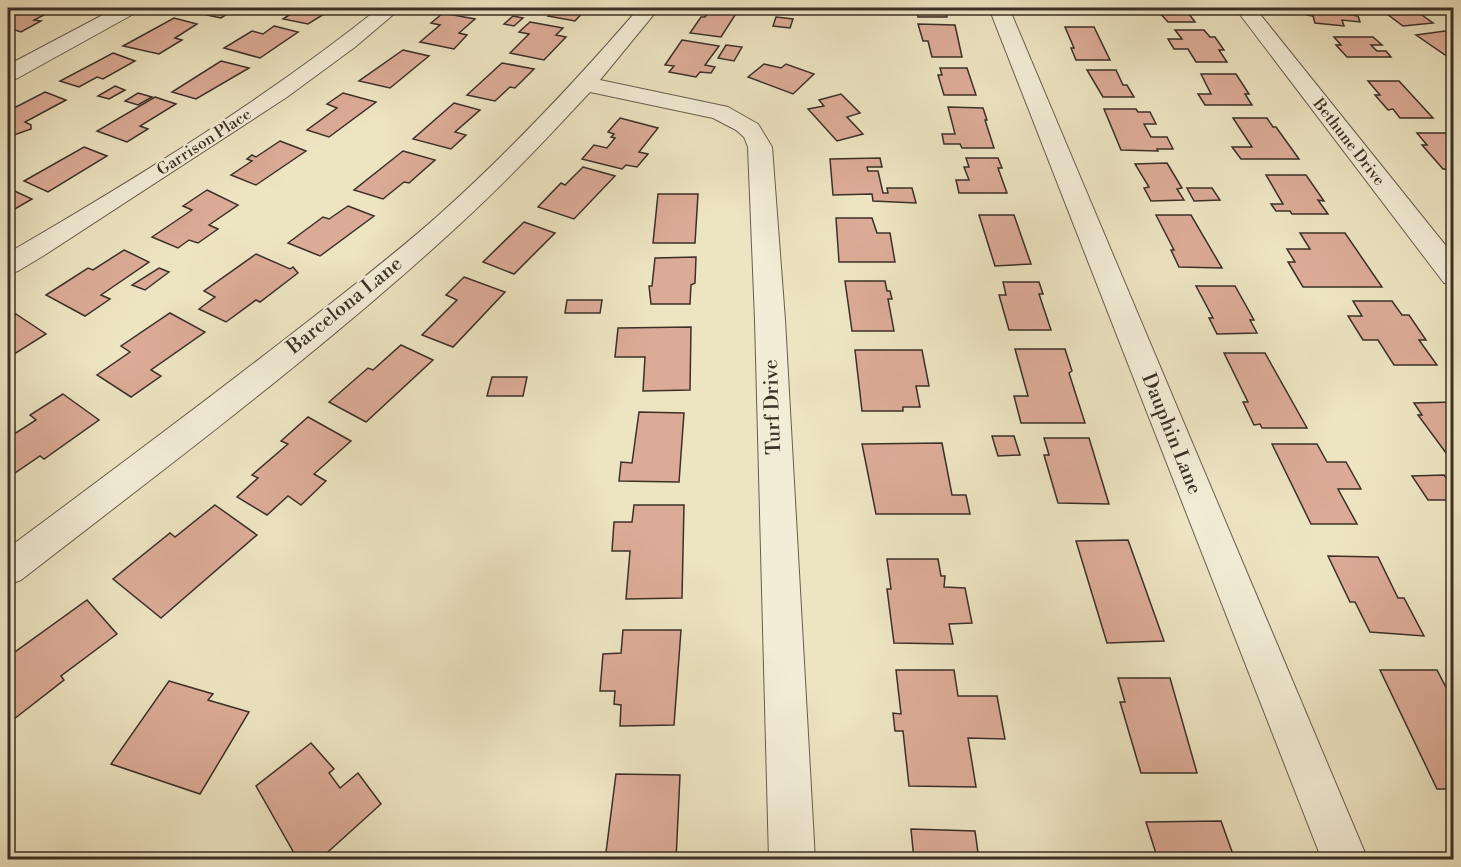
<svg xmlns="http://www.w3.org/2000/svg" width="1461" height="867" viewBox="0 0 1461 867" font-family="'Libre Bodoni',serif">
<rect width="100%" height="100%" fill="#ede4c2"/>
<filter id="stains"><feTurbulence type="fractalNoise" baseFrequency=".00333" numOctaves="4"/><feColorMatrix values="0 0 0 0 .2 0 0 0 0 .09 0 0 0 0 .02 0 0 0 .5 -.17"/></filter>
<radialGradient id="worn" r=".72"><stop offset=".6" stop-color="#630" stop-opacity="0"/><stop offset="1" stop-color="#630" stop-opacity=".3"/></radialGradient>
<g fill="#dcab97" stroke="#3b3127" stroke-width="1.5">
<path d="M29 8H57L34 20 41 21 21 32 8 28V19Z"/>
<path d="M199 8H230L235 9 221 18 192 12Z"/>
<path d="M300 8H334L308 24 283 19Z"/>
<path d="M557 8H591H587L575 21 548 16Z"/>
<path d="M712 8 739 9 721 37 690 33 701 17H705Z"/>
<path d="M916 8H944L947 17H918Z"/>
<path d="M1057 8H1082L1085 14H1059Z"/>
<path d="M1158 8H1190L1194 14H1189L1195 22H1168L1156 9Z"/>
<path d="M1305 8H1338L1340 13 1358 16 1360 22 1342 20 1344 26 1315 23 1313 16 1307 15Z"/>
<path d="M1379 8H1412L1433 23 1403 26Z"/>
<path d="M443 13 475 19 459 33 467 35 454 49 420 42 440 25 431 23Z"/>
<path d="M513 16 523 18 514 26 504 24Z"/>
<path d="M776 17 793 19 790 28 773 26Z"/>
<path d="M174 18 197 24 175 38 182 40 159 54 123 46Z"/>
<path d="M530 22 563 28 556 35 566 37 544 60 510 53 529 34 519 32Z"/>
<path d="M918 24 955 25 962 57H932L928 41H923Z"/>
<path d="M274 26 298 32 260 58 224 48 252 31 263 34Z"/>
<path d="M1065 27H1094L1110 60H1076L1071 48H1074Z"/>
<path d="M1175 30H1204L1210 37H1215L1224 50H1219L1227 62H1196L1188 49H1174L1168 39H1182Z"/>
<path d="M1445 31 1454 37V61L1416 35Z"/>
<path d="M1334 37H1373L1382 45H1371L1377 51H1386L1391 57H1347L1336 45H1341Z"/>
<path d="M682 40 719 46 705 65 715 67 711 73 700 72 696 77 669 72 674 66 665 65Z"/>
<path d="M726 45 742 47 734 61 718 58Z"/>
<path d="M403 50 429 56 390 88 359 81Z"/>
<path d="M113 53 135 61 103 79 97 77 79 87 60 81Z"/>
<path d="M221 61 249 68 196 99 172 92Z"/>
<path d="M502 63 534 69 515 88 510 87 495 101 467 95Z"/>
<path d="M764 64 781 68 786 64 814 74 793 94 748 77Z"/>
<path d="M940 68H967L976 95H944L938 75H942Z"/>
<path d="M1087 70H1116L1123 85H1127L1134 97H1103Z"/>
<path d="M1201 74H1236L1249 94H1245L1252 105H1205L1198 94H1211Z"/>
<path d="M1368 81H1399L1433 118H1400L1393 109 1388 110 1375 95H1380Z"/>
<path d="M115 86 125 90 109 99 98 96Z"/>
<path d="M45 92 66 100 25 122 31 125V129L14 135 8 132V109L16 107Z"/>
<path d="M138 93 152 97 138 105 125 101Z"/>
<path d="M343 93 376 102 329 137 307 130 337 108 327 104Z"/>
<path d="M841 94 860 113 847 117 863 134 837 141 808 109 824 106 819 100Z"/>
<path d="M155 97 176 104 140 126 148 129 127 142 97 131Z"/>
<path d="M454 103 480 110 455 132 466 135 451 149 413 139Z"/>
<path d="M948 107 983 108 987 120H985L994 148H962L960 144H944L942 134H955Z"/>
<path d="M1104 109H1136L1138 112H1150L1156 124H1144L1151 137H1167L1173 149H1157L1158 151 1121 150Z"/>
<path d="M620 118 658 128 639 152 648 154 637 167 626 165 622 169 582 159 594 145 607 148 615 138 611 137 614 134 608 132Z"/>
<path d="M1233 118H1267L1273 127H1276L1299 159H1241L1232 147H1252Z"/>
<path d="M1417 133H1450L1454 137V169H1443L1422 145H1427Z"/>
<path d="M280 141 306 151 256 185 231 175 252 161 247 159 252 155 256 157Z"/>
<path d="M84 147 107 156 48 192 24 181Z"/>
<path d="M403 151 435 160 409 183 404 182 383 199 354 190Z"/>
<path d="M880 158 882 167H867L868 171H878L883 193H888L887 188H912L916 203 873 201 872 194 833 195 830 159Z"/>
<path d="M966 158H998L1002 168H998L1007 193H959L956 180H969L964 167H969Z"/>
<path d="M1167 163 1182 188 1177 189 1184 200 1151 201 1144 188 1149 187 1135 164Z"/>
<path d="M583 167 615 176 574 219 538 207 561 183 565 185Z"/>
<path d="M1266 175H1306L1324 201 1318 200 1328 214H1292L1290 211H1276L1271 204H1283Z"/>
<path d="M8 188 32 199 8 213Z"/>
<path d="M1187 188H1212L1220 200 1194 201Z"/>
<path d="M207 190 238 205 209 225 218 229 198 243 189 240 178 248 152 237 192 210 183 206Z"/>
<path d="M658 194H698L695 243H653Z"/>
<path d="M348 206 374 216 320 256 288 243 323 217 329 219Z"/>
<path d="M979 215H1014L1031 264 995 266Z"/>
<path d="M1156 215H1191L1222 268 1179 267 1171 250H1174Z"/>
<path d="M836 218H872L877 233H890L895 262H839Z"/>
<path d="M524 222 555 233 514 274 483 262Z"/>
<path d="M1300 233H1345L1382 287H1303L1288 262H1295L1287 249H1310Z"/>
<path d="M124 250 149 262 101 295 110 299 85 316 46 295 88 268 93 270Z"/>
<path d="M256 254 290 269 293 267 298 273 260 302 256 300 226 322 199 309 215 297 204 291Z"/>
<path d="M696 257 695 283 691 285 690 304H651L649 286H652L655 258Z"/>
<path d="M159 268 169 272 145 290 132 285Z"/>
<path d="M464 277 505 292 453 347 422 335 457 300 446 295Z"/>
<path d="M845 281H885L887 291H890L892 299H888L894 331H852Z"/>
<path d="M1003 282H1039L1043 294H1039L1051 330H1009L999 295H1006Z"/>
<path d="M1196 286H1235L1254 320H1250L1257 333 1217 334 1209 318H1213Z"/>
<path d="M567 300H602L600 313H565Z"/>
<path d="M1353 301H1392L1402 315H1409L1426 340H1419L1437 365H1394L1378 340H1363L1348 316H1362Z"/>
<path d="M170 313 205 332 151 370 161 376 131 397 97 375 130 352 121 346Z"/>
<path d="M16 314 46 334 8 358V319Z"/>
<path d="M691 327 690 390 643 391 645 357H615L618 328Z"/>
<path d="M401 345 433 360 366 422 329 402 368 368 373 370Z"/>
<path d="M1015 349H1065L1072 371 1069 373 1085 423H1021L1014 396H1028Z"/>
<path d="M855 350H922L929 386H916L920 407H903V411H862Z"/>
<path d="M1224 353H1265L1307 428H1262L1260 424 1254 425 1243 402H1248Z"/>
<path d="M492 377H527L523 396H487Z"/>
<path d="M63 394 99 420 44 459 40 456 9 477 8 438 36 420 30 415Z"/>
<path d="M1454 402V452L1446 453 1418 415H1422L1414 403Z"/>
<path d="M639 412 684 413 679 482 619 481 621 462 632 463Z"/>
<path d="M308 417 351 441 314 474 326 481 301 505 288 496 267 515 237 497 258 478 252 475 288 444 281 441Z"/>
<path d="M992 436H1014L1020 455 998 456Z"/>
<path d="M1044 438H1089L1109 504 1058 503 1044 455H1049Z"/>
<path d="M942 443 952 495H966L970 514H876L862 444Z"/>
<path d="M1272 444H1317L1327 462H1346L1361 489H1338L1357 524H1311Z"/>
<path d="M1444 475 1454 489V500H1428L1412 476Z"/>
<path d="M215 505 257 535 161 618 113 579 170 533 175 537Z"/>
<path d="M634 505H684L682 598 626 599 630 551H612L614 522H632Z"/>
<path d="M1128 540 1164 641 1107 643 1076 541Z"/>
<path d="M1328 556 1378 557 1398 598H1404L1424 636 1370 632 1355 602H1350Z"/>
<path d="M887 559H938L941 576H945L944 587 965 588 972 623 949 624 953 644 894 643 887 589H891Z"/>
<path d="M87 600 117 634 61 676 64 680 14 719 8 711V657Z"/>
<path d="M623 630H681L674 725 620 726 621 705 614 704 615 691H600L603 654 621 653Z"/>
<path d="M896 670H954L958 696H997L1005 739 968 738 976 787 909 786 903 731H895L893 713 901 714Z"/>
<path d="M1380 670H1437L1454 703V789H1437Z"/>
<path d="M1118 678H1170L1197 773H1141L1120 702H1125Z"/>
<path d="M169 681 213 694 208 700 249 712 200 794 111 764Z"/>
<path d="M311 743 334 769 329 773 340 788 358 773 381 804 319 860H298L256 786Z"/>
<path d="M616 774 680 775 676 860H605Z"/>
<path d="M1221 821 1235 860H1158L1146 822Z"/>
<path d="M911 829 975 831 979 860H914Z"/>
</g>
<g fill="none" stroke-linecap="round" stroke-linejoin="round">
<defs>
<g id="minor">
<path d="M116 8H140L137 12 16 79 8 81V65Z"/>
<path d="M379 8H401L355 47 287 97 43 256 18 271 8 274V253C135 179 264 100 379 8Z"/>
<path d="M639 8H659L600 80 728 107 758 124 772 147 785 320 815 860H769L755 320 748 147 744 137 736 130 713 118 590 92C548 137 505 183 459 225 321 352 169 465 21 580L8 585V548C104 477 199 406 293 333 343 294 394 255 441 213 512 149 577 80 639 8Z"/>
<path d="M989 8H1009L1368 860H1322Z"/>
<path d="M1235 8H1255L1454 256V285L1444 283Z"/>
</g>
</defs>
<use href="#minor" stroke="#685e4e" stroke-width="2"/>
<use href="#minor" fill="#f3edd7" fill-rule="evenodd"/>
</g>
<g text-anchor="middle" dominant-baseline="central" stroke-width="4.5" stroke-linejoin="round" paint-order="stroke">
<g font-size="16" fill="#3b3127" stroke="#f3edd7">
<text transform="translate(204 142) rotate(-33)">Garrison Place</text>
<text transform="translate(1349 142) rotate(52)">Bethune Drive</text>
</g>
<g font-size="20" fill="#3b3127" stroke="#f3edd7">
<text transform="translate(345 306) rotate(-39)">Barcelona Lane</text>
<text transform="translate(773 407) rotate(-92)">Turf Drive</text>
<text transform="translate(1171 434) rotate(68)">Dauphin Lane</text>
</g>
</g>
<rect width="1461" height="867" fill="none" stroke="#ede4c2" stroke-width="30"/>
<rect x="9" y="9" width="1443" height="849" fill="none" stroke="#3b3127" stroke-width="3"/>
<rect x="15" y="15" width="1431" height="837" fill="none" stroke="#3b3127" stroke-width="1.5"/>
<rect width="100%" height="100%" filter="url(#stains)"/>
<rect width="100%" height="100%" fill="url(#worn)"/>
</svg>
